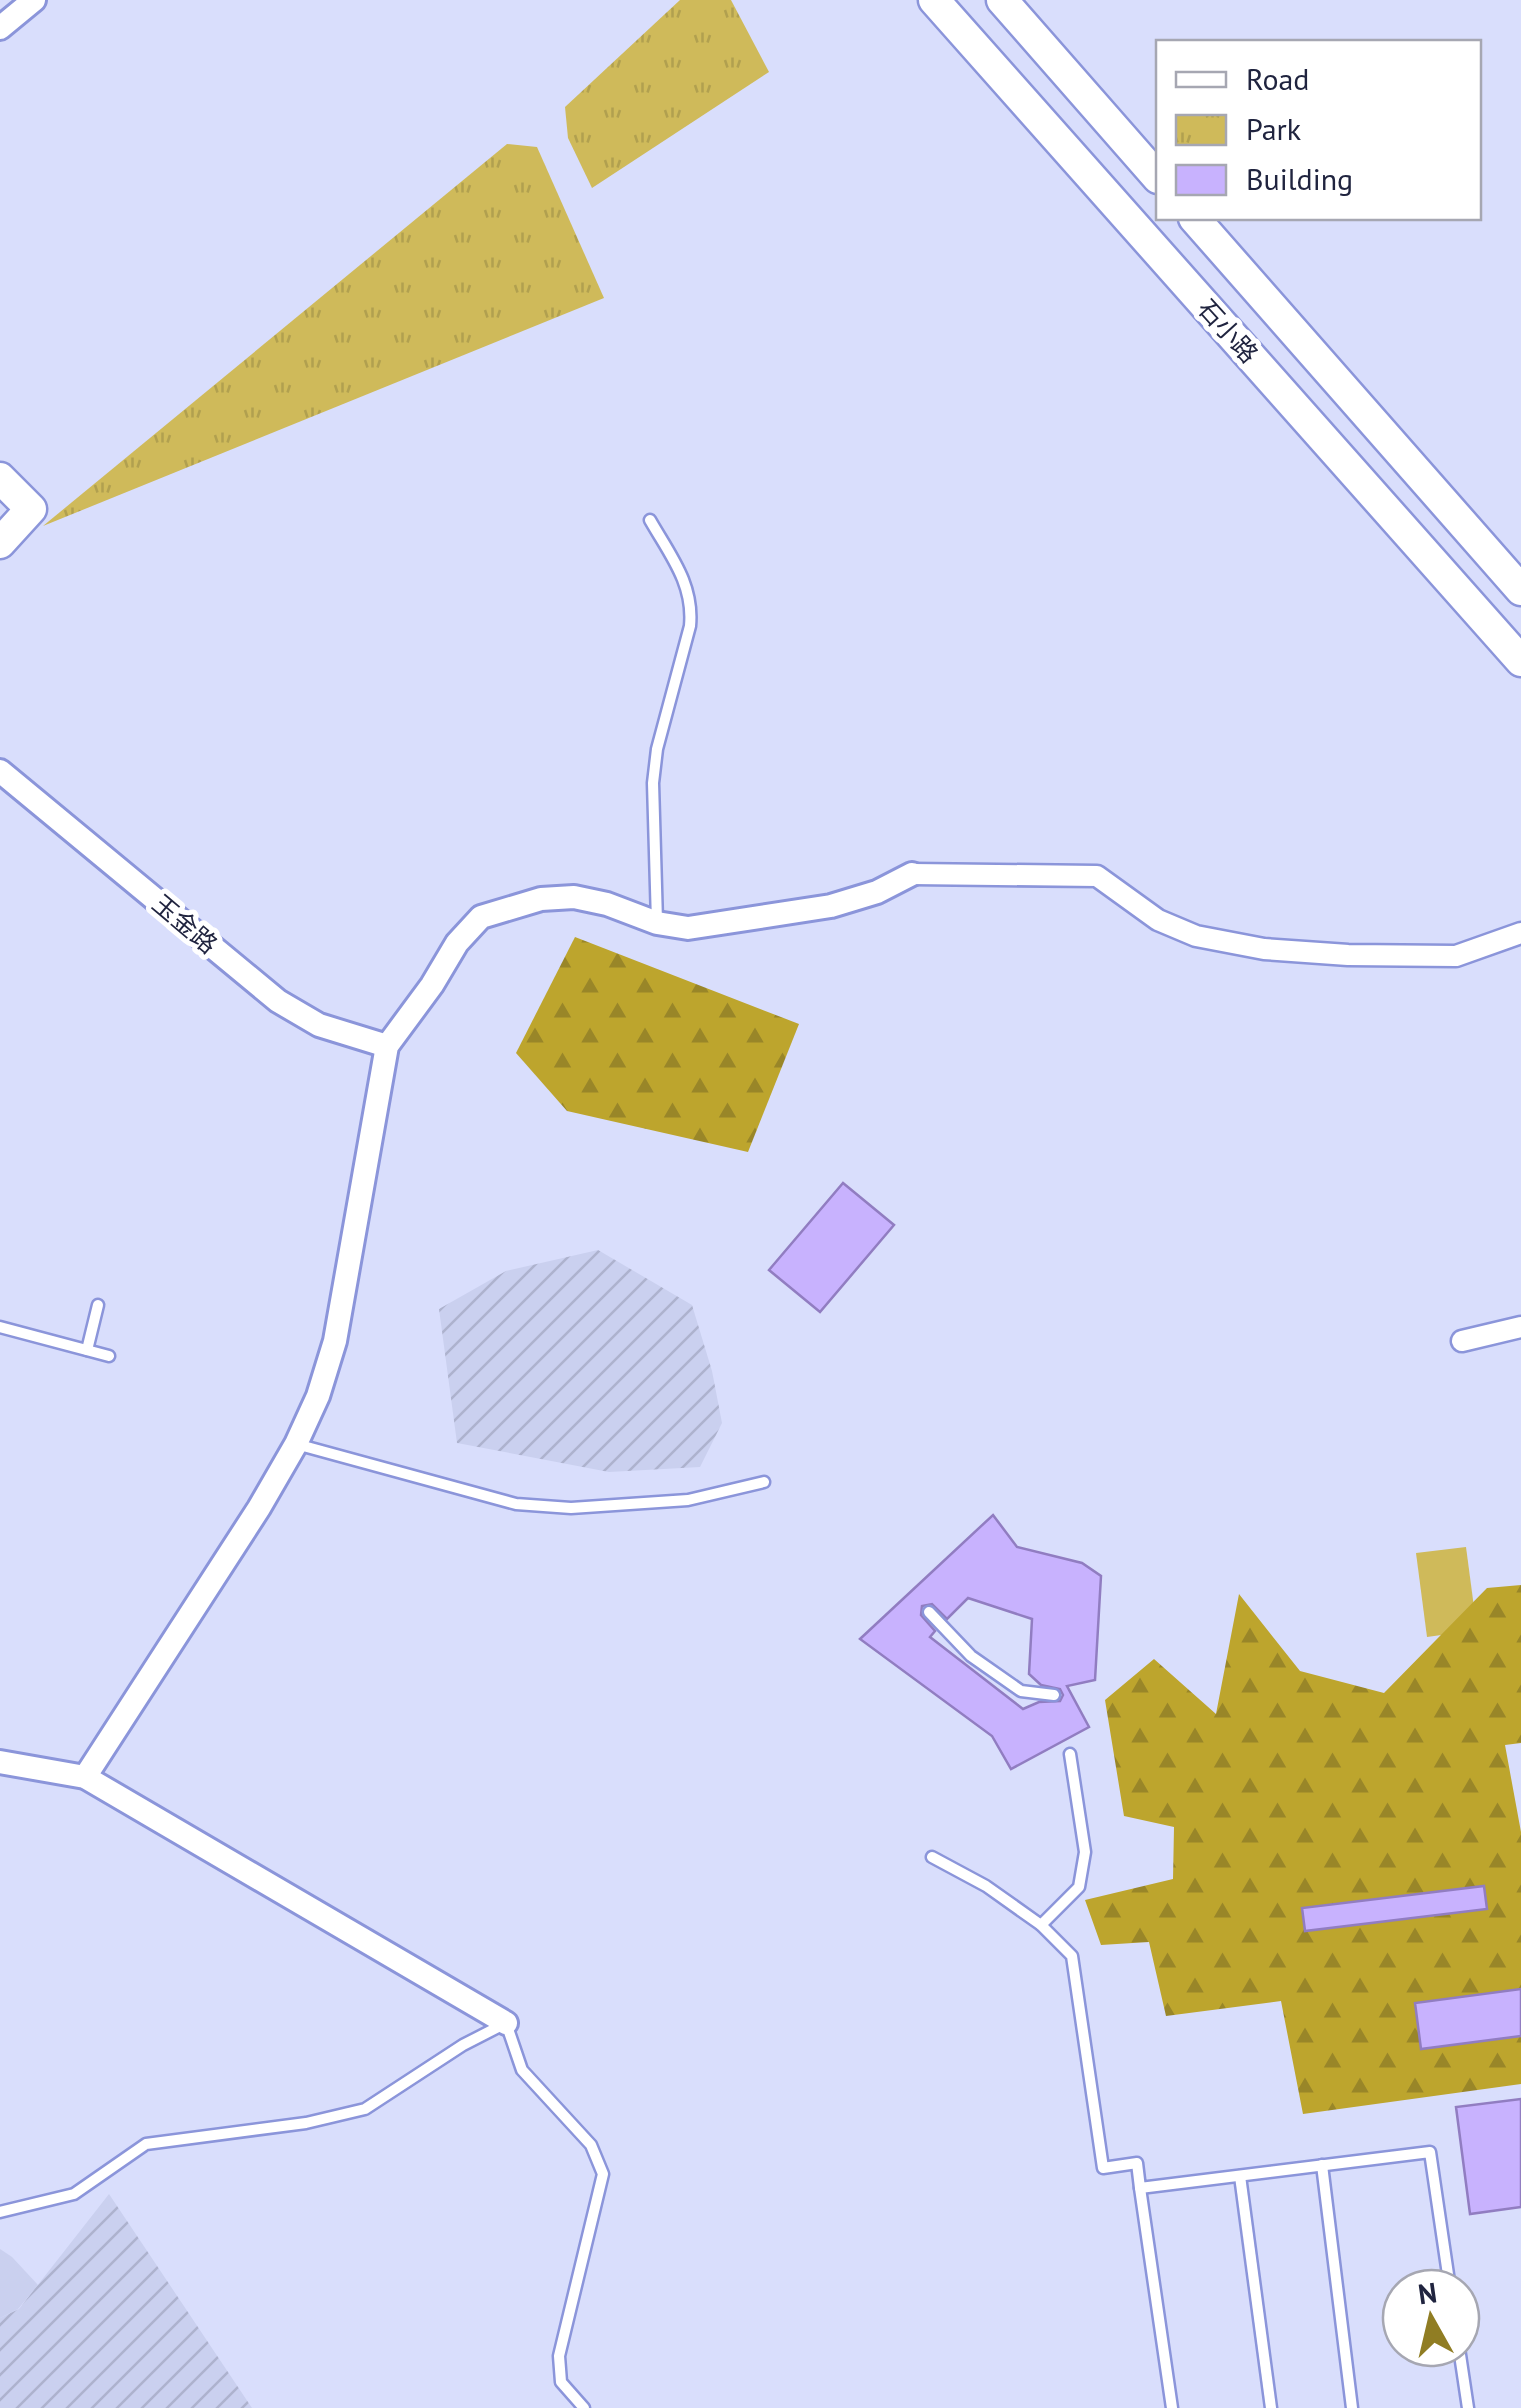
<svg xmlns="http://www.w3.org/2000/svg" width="1521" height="2408" viewBox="0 0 1521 2408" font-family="'PT Sans','Noto Sans SC',sans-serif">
<defs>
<pattern id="industrial-furrows" width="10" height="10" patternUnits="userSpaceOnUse" patternTransform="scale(2.5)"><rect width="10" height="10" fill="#cad0ef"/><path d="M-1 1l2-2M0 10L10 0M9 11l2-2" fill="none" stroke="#adb2ce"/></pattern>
<pattern id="forest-firs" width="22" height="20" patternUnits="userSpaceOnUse" patternTransform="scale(2.5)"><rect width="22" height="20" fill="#bda52d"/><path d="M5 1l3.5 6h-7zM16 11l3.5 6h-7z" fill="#998628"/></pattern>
<pattern id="park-tufts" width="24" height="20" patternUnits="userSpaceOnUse" patternTransform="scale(2.5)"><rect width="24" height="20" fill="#cfba5a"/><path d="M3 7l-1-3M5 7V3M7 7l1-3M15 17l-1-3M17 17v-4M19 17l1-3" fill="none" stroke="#b1a04f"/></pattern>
</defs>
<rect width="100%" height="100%" fill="#d9defc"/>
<path fill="#cad0ef" d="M0 2249 12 2257 38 2285 18 2309 0 2318Z"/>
<g fill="url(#industrial-furrows)">
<path d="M598 1250 692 1305 712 1371 722 1423 700 1467 609 1472 457 1443 439 1309 506 1271Z"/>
<path d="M109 2194 252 2408H0V2318L19 2309Z"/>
</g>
<path fill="#cfba5a" d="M1466 1547 1477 1630 1427 1637 1416 1553Z"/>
<g fill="url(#forest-firs)">
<path d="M575 937 799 1024 748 1152 567 1111 516 1053Z"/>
<path d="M1521 1585V1743L1505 1745 1521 1832V2084L1303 2114 1281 2001 1166 2016 1149 1942 1101 1945 1085 1900 1173 1879 1174 1827 1124 1816 1105 1700 1154 1659 1216 1714 1239 1594 1300 1671 1384 1693 1487 1588Z"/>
</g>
<g fill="url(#park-tufts)">
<path d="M680 0H731L769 72 592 188 568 138 565 107Z"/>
<path d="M507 144 537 147 604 298 43 526Z"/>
</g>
<g fill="#c8b2fe" stroke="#917dc1" stroke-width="2.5" fill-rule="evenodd">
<path d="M843 1183 894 1225 820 1312 769 1270Z"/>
<path d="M993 1515 1017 1547 1082 1563 1101 1576 1095 1680 1067 1686 1089 1727 1011 1769 992 1736 860 1639ZM968 1598 1032 1619 1029 1674 1041 1685 1060 1689 1063 1695 1060 1701 1039 1702 1023 1709 930 1637 935 1631 921 1615 922 1606 932 1604 947 1619Z"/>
<path d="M1484 1886 1487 1909 1305 1931 1302 1908Z"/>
<path d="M1521 1989V2036L1421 2049 1415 2003Z"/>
<path d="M1521 2099V2207L1470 2214 1456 2107Z"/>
</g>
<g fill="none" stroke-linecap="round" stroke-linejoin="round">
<defs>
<g id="service">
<path d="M650 520C670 555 694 584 690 626L657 749 653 783 657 922"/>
<path d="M0 1327 109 1356"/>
<path d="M87 1350 98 1305"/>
<path d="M296 1444 516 1504 571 1508 688 1500 764 1482"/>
<path d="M929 1612 971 1656 1021 1691 1054 1695"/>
<path d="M932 1857 986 1886 1041 1925 1072 1956 1103 2168 1137 2163 1140 2188 1430 2152 1450 2288"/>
<path d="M1041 1925 1079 1887 1085 1852 1070 1754"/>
<path d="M1322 2165 1352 2408"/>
<path d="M1240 2176 1271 2408"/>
<path d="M1140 2188 1172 2408"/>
<path d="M0 2212 74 2194 146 2144 306 2123 365 2109 463 2045 506 2023 522 2070 591 2145 603 2174 559 2356 561 2382 584 2408"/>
<path d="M1459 2348 1468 2408"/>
</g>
<g id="minor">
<path d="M912 874 1097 876 1158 920 1196 936 1264 949 1348 955 1456 956 1521 933"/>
<path d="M1462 1341 1521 1327"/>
</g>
<g id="tertiary">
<path d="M0 28 34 0"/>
<path d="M0 771 278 1001 319 1025 387 1046"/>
<path d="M0 1762 85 1777 506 2023"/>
<path d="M85 1777 259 1508 296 1444 318 1396 335 1341 387 1046 432 985 457 943 481 917 541 899 574 897 607 904 657 923 688 928 831 906 877 892 912 874"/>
</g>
<g id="primary">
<path d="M934 0 1521 661"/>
<path d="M1002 0 1158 178"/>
<path d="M1194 218 1521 590"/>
<path d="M0 478 31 509 0 543"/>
</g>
</defs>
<use href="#service" stroke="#8b95da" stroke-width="15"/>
<use href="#minor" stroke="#8b95da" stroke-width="25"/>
<use href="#tertiary" stroke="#8b95da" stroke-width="28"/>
<use href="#primary" stroke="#8b95da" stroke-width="35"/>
<use href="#service" stroke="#fff" stroke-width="10"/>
<use href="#minor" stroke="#fff" stroke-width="20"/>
<use href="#tertiary" stroke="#fff" stroke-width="22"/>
<use href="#primary" stroke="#fff" stroke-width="30"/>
</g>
<g text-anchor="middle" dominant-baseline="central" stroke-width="10" stroke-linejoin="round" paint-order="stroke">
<g font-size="25" fill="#20243f" stroke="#fff">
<text transform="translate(1228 331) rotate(48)">石小路</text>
<text transform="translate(185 924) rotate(40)">玉金路</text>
</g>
</g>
<rect x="1156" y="40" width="325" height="180" fill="#ffffff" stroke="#a6a7b2" stroke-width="2.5"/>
<rect x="1176" y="72" width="50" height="15" fill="#ffffff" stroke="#a6a7b2" stroke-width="2.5"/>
<text x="1246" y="90" font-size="30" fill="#20243f">Road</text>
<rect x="1176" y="115" width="50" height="30" fill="url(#park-tufts)" stroke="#a6a7b2" stroke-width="2.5"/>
<text x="1246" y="140" font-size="30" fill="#20243f">Park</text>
<rect x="1176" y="165" width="50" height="30" fill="#c8b2fe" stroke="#a6a7b2" stroke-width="2.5"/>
<text x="1246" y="190" font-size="30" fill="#20243f">Building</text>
<g transform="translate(1431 2318) rotate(352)"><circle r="48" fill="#ffffff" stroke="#a6a7b2" stroke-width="2.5"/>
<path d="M0-8L18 38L0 25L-18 38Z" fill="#907d23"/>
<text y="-15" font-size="28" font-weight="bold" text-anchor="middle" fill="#20243f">N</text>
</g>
</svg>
